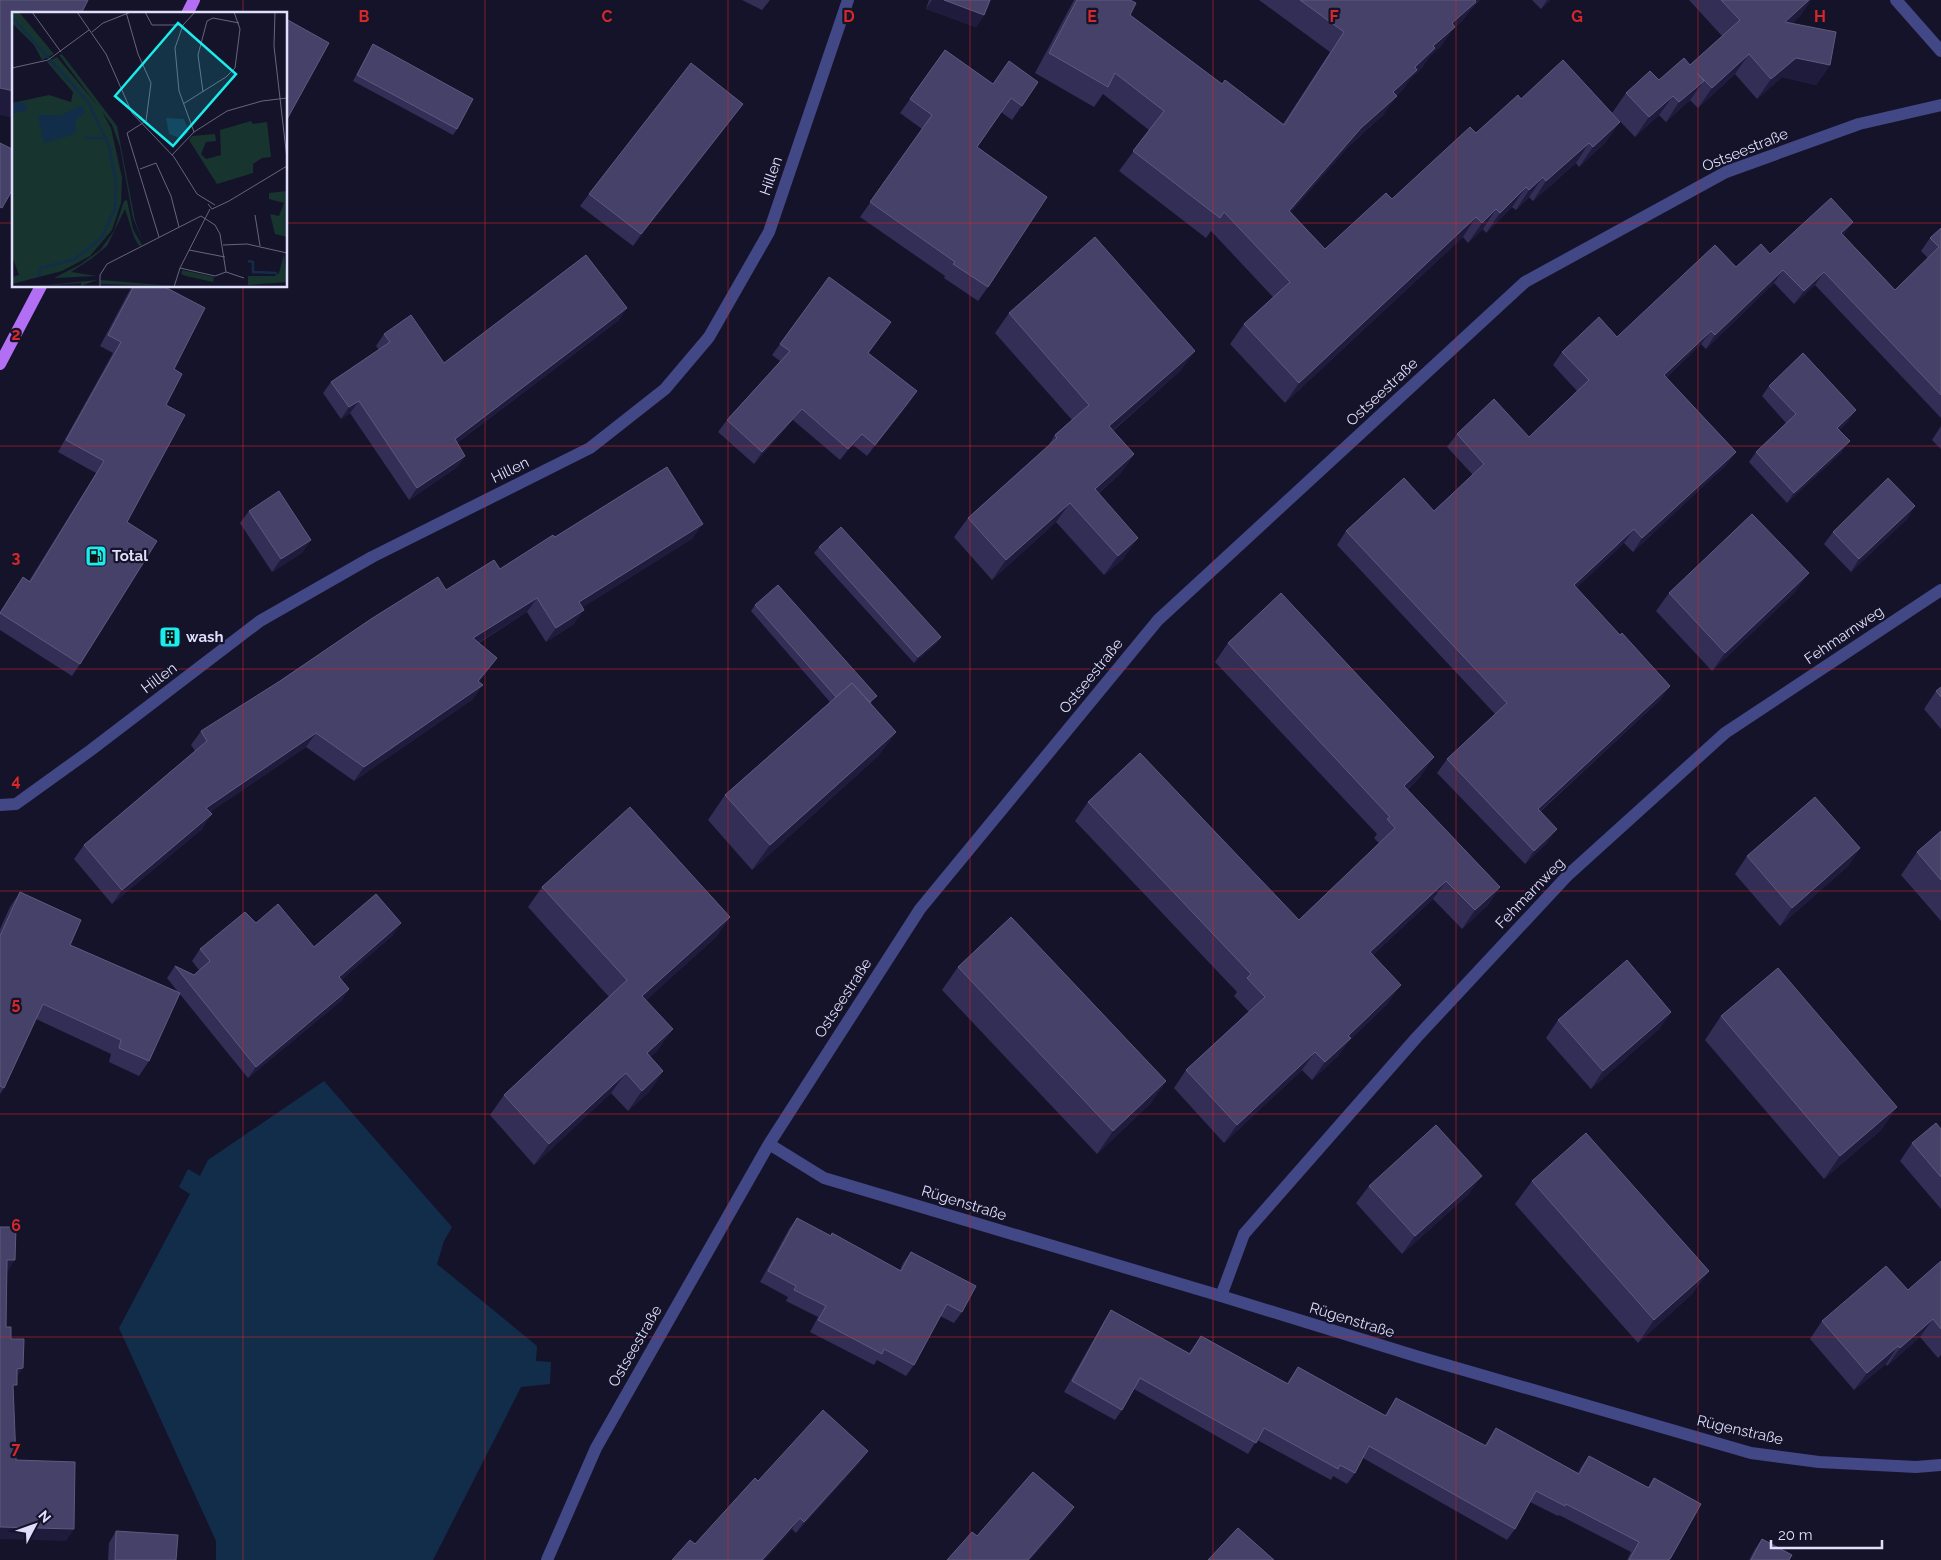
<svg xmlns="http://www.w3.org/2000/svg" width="1941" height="1560" viewBox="0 0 1941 1560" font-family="Raleway,sans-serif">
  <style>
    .water { fill: #122d4a }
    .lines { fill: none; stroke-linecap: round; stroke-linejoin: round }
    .minor { stroke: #424785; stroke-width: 12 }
    .major { stroke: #b36ff4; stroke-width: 12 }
    .wall { fill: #322e56 }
    .shaded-wall { fill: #1f1b3d }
    .building { fill: #454168; stroke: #5d5a7f }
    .grid { fill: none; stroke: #d62828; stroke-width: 1; stroke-opacity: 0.55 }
    .labels { text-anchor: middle; stroke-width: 4.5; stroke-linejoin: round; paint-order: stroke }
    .street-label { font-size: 15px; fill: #dfdffc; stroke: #15132a }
    .poi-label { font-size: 15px; font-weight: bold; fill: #dfdffc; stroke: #15132a; text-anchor: start }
    .inset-river { fill: none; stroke: #122d4a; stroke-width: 2.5 }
    .inset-road { fill: none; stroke: #66657e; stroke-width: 1 }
    .view { fill: #1aedeb; fill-opacity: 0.15; stroke: #1aedeb; stroke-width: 2.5 }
    .inset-edge { fill: none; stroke: #dfdffc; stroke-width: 2.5 }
    .grid-label { font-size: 16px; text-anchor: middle; font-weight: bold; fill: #d62828; stroke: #15132a; stroke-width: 4.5; stroke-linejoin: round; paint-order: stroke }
  </style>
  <rect width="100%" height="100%" fill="#15132a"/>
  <path class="water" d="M324,1081L452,1227L444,1241L437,1264L537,1346L536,1361L551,1362L550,1384L521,1387L433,1560H216V1541L119,1328L190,1194L179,1187L188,1169L200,1176L208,1160Z"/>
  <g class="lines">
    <path class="minor" d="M1896,0L1941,51
      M0,805L16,804L91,750L260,621L372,557L590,448L665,389L709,337L769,232L848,0
      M769,1144L824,1178L1221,1296L1419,1357L1751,1453L1819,1462L1916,1467L1941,1465
      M1221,1296L1244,1234L1417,1037L1568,875L1725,733L1941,590
      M547,1560L596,1448L769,1144L920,909L1158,620L1525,282L1726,172L1859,124L1941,105"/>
    <path class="major" d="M187,14L194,0
      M0,364L41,286"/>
  </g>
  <path class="wall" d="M742,0H770L762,10Z
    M929,0H990L984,15L976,27L926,9Z
    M1074,0H1130V15L1222,84L1283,124L1330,52L1259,0H1480L1472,8L1462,21L1452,30L1441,46L1429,57L1422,68L1411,78L1403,89L1397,95L1383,115L1347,148L1291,212L1325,249L1392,199L1476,133L1521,99L1606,142L1579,167L1576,163L1533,201L1529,197L1516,210L1512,207L1486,233L1483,229L1468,243L1463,237L1285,403L1230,344L1244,324L1273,297L1211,231L1206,238L1119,171L1149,130L1103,94L1094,107L1035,73Z
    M1532,0H1550L1541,9Z
    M1689,0H1811L1800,16L1791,24L1830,65L1816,85L1782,77L1757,99L1735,74L1698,108L1690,100L1666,122L1659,115L1635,137L1612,113L1626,93L1659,80L1690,65L1722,36Z
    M373,44L457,129L453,135L353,81L369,51Z
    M945,50L993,84L1038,82L1012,120L1001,112L977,147L988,287L978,301L944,278L945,276L860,217L922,129L900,113Z
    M734,116L633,246L580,206L589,194Z
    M1941,228V418L1815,285L1794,304L1774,283L1706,349L1701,344L1666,378L1736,452L1726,465L1633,552L1624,543L1576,588L1661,699L1540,812L1547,843L1525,864L1437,773L1447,759L1495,714L1337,545L1346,531L1434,511L1473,475L1447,447L1457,434L1529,437L1577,391L1553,365L1562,352L1617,337L1736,267L1770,254L1844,236L1895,290L1928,258L1921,251L1930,238Z
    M829,277L869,354L909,403L867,456L853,445L840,460L793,420L754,464L718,432L727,420L780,361L772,355Z
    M132,286H163L174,369L166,405L80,664L72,676L0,630V612L23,577L29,581L96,473L58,452L113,353L100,346Z
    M1009,313L1181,370L1113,431L1134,454L1120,474L1099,493L1124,558L1104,575L1056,522L992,580L954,537L968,518L1048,446L1055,435L1072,420L995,333Z
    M619,320L457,443L465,456L457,467L409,500L350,413L341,419L323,393L331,382L379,350L376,346L384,334L444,363Z
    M1769,386L1849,420L1839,430L1842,452L1787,503L1749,462L1756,452L1786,423L1762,396Z
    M1941,426V449L1932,440Z
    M1915,506L1907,519L1851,572L1824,544L1833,532Z
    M249,511L303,552L272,572L240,523Z
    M555,537L693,538L583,607L574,624L546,642L527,612L479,643L497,658L479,682L473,699L354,781L306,747L210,812L202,829L112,904L74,859L84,845L195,751L191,745L201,731L446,590L500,569Z
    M819,547L937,643L914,663L814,553Z
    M1796,591L1712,671L1656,611L1669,593Z
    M755,605L872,702L871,704L896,732L878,756L752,870L708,820L725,795L830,702L751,611Z
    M1228,643L1421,776L1407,790L1500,887L1487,906L1462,929L1433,899L1373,955L1388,1003L1347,1043L1338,1056L1312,1080L1302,1070L1224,1143L1174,1088L1186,1070L1249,1012L1234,996L1237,992L1075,821L1088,802L1299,920L1379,843L1374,838L1377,834L1215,662Z
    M1941,687V729L1924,709L1936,691Z
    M1941,831V921L1901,875L1917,852Z
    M1860,848L1848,866L1780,926L1735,874L1747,856Z
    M542,887L730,917L716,937L646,1000L658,1050L650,1057L663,1071L649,1092L628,1111L611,1093L534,1165L490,1115L504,1095L609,997L528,907Z
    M20,892L70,945L178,992L167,978L175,966L194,975L199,970L192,961L200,949L256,923L314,947L393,935L341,980L349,989L341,1001L248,1078L179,993L149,1061L139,1076L109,1062L111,1054L36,1019L4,1088L0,1094V929L10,907Z
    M958,967L1166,1081L1150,1104L1097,1154L942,990Z
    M1671,1012L1659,1029L1591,1089L1546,1038L1558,1020Z
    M1721,1016L1897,1107L1881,1130L1824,1179L1705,1040Z
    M1941,1129V1209L1900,1161L1912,1143Z
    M1532,1181L1709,1271L1692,1294L1638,1343L1515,1204Z
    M1369,1186L1469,1194L1402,1254L1356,1203Z
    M797,1218L830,1236L900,1270L903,1263L911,1252L962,1312L954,1323L940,1316L914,1365L906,1376L877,1360L874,1365L810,1332L818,1317L786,1301L788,1297L760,1282L789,1229Z
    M1941,1261V1355L1938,1358L1920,1337L1887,1366L1886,1364L1854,1390L1810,1339L1822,1321L1908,1290Z
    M1111,1310L1189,1353L1201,1336L1287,1383L1298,1367L1385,1415L1396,1398L1485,1445L1496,1428L1578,1473L1581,1467L1589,1456L1648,1487L1654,1478L1701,1504L1670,1560H1627L1631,1552L1559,1515L1558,1516L1530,1502L1515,1529L1507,1540L1363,1458L1355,1473L1347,1484L1333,1476L1331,1480L1257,1440L1248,1454L1134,1389L1122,1410L1115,1420L1064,1392L1104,1321Z
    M860,1462L796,1533L792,1529L695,1544L758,1481Z
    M116,1531L176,1560H108L109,1543Z
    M1762,1539L1789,1560H1749L1755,1549Z"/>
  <path class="shaded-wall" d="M932,0H944L984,15L976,27L926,9Z
    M1473,0H1480L1472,8L1462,21L1452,30L1441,46L1429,57L1422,68L1411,78L1403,89L1379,111L1393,92Z
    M1547,0H1550L1541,9Z
    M1809,0H1811L1800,16L1771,42L1785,22Z
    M1749,54L1735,74L1698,108L1712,88Z
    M1796,58L1830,65L1816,85L1782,77L1757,99L1771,79Z
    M1704,81L1690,100L1666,122L1679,102Z
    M0,88L14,91V118L0,115Z
    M1397,96L1383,115L1347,148L1275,230L1289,211L1361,128Z
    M1673,96L1659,115L1635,137L1649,117Z
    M743,104L734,116L633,246L641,234Z
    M1620,122L1606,142L1579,167L1593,147Z
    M1589,143L1576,163L1533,201L1546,181Z
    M1543,177L1529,197L1516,210L1529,190Z
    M1526,187L1512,207L1486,233L1500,213Z
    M1496,209L1483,229L1468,243L1482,223Z
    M1476,217L1463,237L1285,403L1299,383Z
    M1853,222L1844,235L1832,247L1841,233Z
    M1783,270L1774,283L1706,349L1715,335Z
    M1824,272L1815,285L1794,304L1804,291Z
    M627,308L619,320L446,451L455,439Z
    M1711,331L1701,344L1654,389L1664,375Z
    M1195,351L1181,370L1095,446L1109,426Z
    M917,391L909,403L867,456L875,445Z
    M359,401L350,413L341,419L349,407Z
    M802,409L793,420L754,464L762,452Z
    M1856,410L1849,420L1830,438L1837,428Z
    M862,434L853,445L840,460L848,449Z
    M1850,441L1842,452L1787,503L1794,493Z
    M1736,452L1726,465L1633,552L1642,538Z
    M1134,454L1120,474L1081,508L1095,489Z
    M465,456L457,467L409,500L417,488Z
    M1070,503L1056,522L992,580L1006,560Z
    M1915,506L1907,519L1851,572L1859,559Z
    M703,524L693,538L569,616L579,602Z
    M1634,529L1624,543L1565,599L1574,585Z
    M1138,538L1124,558L1104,575L1118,556Z
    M311,540L303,552L272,572L281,559Z
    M1809,573L1796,591L1712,671L1725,653Z
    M537,598L527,612L463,652L473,638Z
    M584,610L574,624L546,642L556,628Z
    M941,637L937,643L914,663L918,657Z
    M497,658L487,672L469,695L478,681Z
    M483,685L473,699L354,781L364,767Z
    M1670,686L1661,699L1528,822L1538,809Z
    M896,732L878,756L752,870L770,845Z
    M316,733L306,747L196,822L206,808Z
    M1434,757L1421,776L1391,805L1404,786Z
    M212,814L202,829L112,904L122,890Z
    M1557,829L1547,843L1525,864L1534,851Z
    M1860,848L1848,866L1780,926L1792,908Z
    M1446,881L1433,899L1357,970L1370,952Z
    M1500,887L1487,906L1462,929L1475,910Z
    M730,917L716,937L628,1017L642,996Z
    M401,923L393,935L331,989L339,977Z
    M1401,985L1388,1003L1347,1043L1338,1056L1312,1080L1325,1062L1348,1036Z
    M349,989L341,1001L248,1078L256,1067Z
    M1671,1012L1659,1029L1591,1089L1603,1071Z
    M673,1029L658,1050L632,1074L647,1053Z
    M1315,1052L1302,1070L1224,1143L1237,1125Z
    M663,1071L649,1092L628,1111L642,1091Z
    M626,1073L611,1093L534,1165L549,1144Z
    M1166,1081L1150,1104L1097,1154L1113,1131Z
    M1897,1107L1881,1130L1824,1179L1840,1156Z
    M1482,1176L1469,1194L1402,1254L1415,1236Z
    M7,1260H15L7,1272Z
    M1709,1271L1692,1294L1638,1343L1654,1320Z
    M1933,1319L1920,1337L1887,1366L1900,1348Z
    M1898,1346L1886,1364L1854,1390L1867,1373Z
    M23,1368L15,1380L17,1369Z
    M868,1451L860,1462L796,1533L804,1522Z
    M1074,1507L1066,1519L1030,1560H1028Z
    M800,1518L792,1529L765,1560H762Z
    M0,1527L74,1529L66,1541L0,1539Z"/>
  <path class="building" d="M0,0H88L81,14H14V91L0,88Z
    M944,0H990L984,15Z
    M1077,0H1130L1136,3L1130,15L1222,84L1225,80L1284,125L1344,32L1300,0H1475L1476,2L1452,23L1455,27L1433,46L1435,48L1415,67L1417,70L1393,92L1397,96L1361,128L1289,211L1325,249L1386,193L1392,199L1470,127L1476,133L1518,95L1521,99L1563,60L1620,122L1593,147L1589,143L1546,181L1543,177L1529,190L1526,187L1500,213L1496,209L1482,223L1476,217L1299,383L1244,324L1290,282L1224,212L1220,218L1133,151L1164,111L1115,73L1108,87L1049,53Z
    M1721,0H1809L1785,22L1836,32L1830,65L1796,58L1771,79L1749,54L1712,88L1697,73L1704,81L1679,102L1673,96L1649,117L1626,93L1650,71L1659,80L1684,58L1690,65L1740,20Z
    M286,19L329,43L286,121Z
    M373,44L473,99L457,129L357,75Z
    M945,50L993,84L1009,61L1038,82L1022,106L1011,98L977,147L1047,197L988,287L953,264L955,262L870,202L932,115L910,99Z
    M691,63L743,104L641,234L589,194Z
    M0,143L14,150V187L2,208L0,207Z
    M1831,198L1853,222L1841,233L1895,290L1939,247L1930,238L1941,228V395L1824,272L1804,291L1783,270L1715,335L1711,331L1664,375L1736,452L1642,538L1634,529L1574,585L1620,635L1622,633L1670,686L1538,809L1557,829L1534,851L1447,759L1507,703L1346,531L1404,478L1434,511L1484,464L1457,434L1494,399L1529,437L1589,380L1562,352L1599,317L1617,337L1715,245L1736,267L1761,244L1770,254Z
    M1095,237L1195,351L1109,426L1134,454L1095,489L1138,538L1118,556L1070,503L1006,560L968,518L1057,438L1055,435L1089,405L1009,313Z
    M586,255L627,308L455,439L465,456L417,488L359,401L349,407L331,382L390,342L384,334L411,315L444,363Z
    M829,277L891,322L868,353L917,391L875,445L862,434L848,449L802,409L762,452L727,420L790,351L780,344Z
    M134,286H163L205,308L174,369L182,374L166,405L185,415L127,522L157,541L80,664L0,613L23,577L30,582L104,461L66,440L121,342L108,335Z
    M1803,353L1856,410L1837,428L1850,441L1794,493L1756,452L1796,414L1769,386Z
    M667,467L703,524L579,602L584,610L556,628L537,598L473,638L497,658L478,681L483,685L364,767L316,733L206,808L212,814L122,890L84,845L207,741L201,731L280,681L371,619L438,577L446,590L494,560L500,569L553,535L555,537Z
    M1888,478L1915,506L1859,559L1833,532Z
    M279,491L311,540L281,559L249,511Z
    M1752,514L1809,573L1725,653L1669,593Z
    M841,527L941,637L918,657L819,547Z
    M778,585L877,696L870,702L852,683L836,697L755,605Z
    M1281,593L1434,757L1404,786L1500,887L1475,910L1446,881L1370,952L1401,985L1348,1036L1351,1038L1325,1062L1315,1052L1237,1125L1186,1070L1265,997L1247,978L1251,974L1088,802L1140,753L1299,920L1395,828L1387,819L1390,817L1228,643Z
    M852,683L896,732L770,845L725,795Z
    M1941,687V697L1936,691Z
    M1815,797L1860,848L1792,908L1747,856Z
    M630,807L730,917L642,996L673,1029L647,1053L663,1071L642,1091L626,1073L549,1144L504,1095L627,980L542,887Z
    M1941,831V880L1917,852Z
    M20,892L81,920L70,945L180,993L149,1061L119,1048L121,1040L43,1004L4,1088L0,1086V936Z
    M376,894L401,923L339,977L349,989L256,1067L175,966L194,975L210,961L200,949L245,912L256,923L278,904L314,947Z
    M1011,917L1166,1081L1113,1131L958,967Z
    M1627,960L1671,1012L1603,1071L1558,1020Z
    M1778,968L1897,1107L1840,1156L1721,1016Z
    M1936,1123L1941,1129V1177L1912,1143Z
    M1436,1125L1482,1176L1415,1236L1369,1186Z
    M1586,1133L1709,1271L1654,1320L1532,1181Z
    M797,1218L831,1236L832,1233L901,1271L911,1252L976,1286L962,1312L947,1304L914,1365L884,1349L882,1354L818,1320L826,1306L794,1290L796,1286L768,1271Z
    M0,1227H16L15,1260H7L6,1327H11V1339H24L23,1368L17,1369V1385H13L16,1460L75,1462L74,1529L0,1527Z
    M1941,1261V1329L1933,1319L1900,1348L1898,1346L1867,1373L1822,1321L1886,1266L1908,1290Z
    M1111,1310L1190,1354L1201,1336L1288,1384L1298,1367L1386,1416L1396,1398L1486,1446L1496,1428L1579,1474L1589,1456L1649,1488L1654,1478L1701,1504L1670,1559H1669L1668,1560H1629L1639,1542L1566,1504L1565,1506L1536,1491L1515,1529L1369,1446L1355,1473L1340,1465L1338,1469L1264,1428L1256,1443L1140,1378L1122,1410L1072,1381Z
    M823,1410L868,1451L804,1522L800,1518L762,1560H672L690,1540L695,1544L755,1478L758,1481Z
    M1033,1472L1074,1507L1028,1560H947L972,1532L977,1536Z
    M1238,1528L1274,1560H1208Z
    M116,1531L178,1535L176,1560H115Z
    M1762,1539L1792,1555L1789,1560H1751Z"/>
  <path class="grid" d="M243,0V14M485,0V1560M728,0V1560M970,0V1560M1213,0V1560M1456,0V1560M1698,0V1560M0,223H14M286,223H1941M243,286V1560M0,446H1941M0,669H1941M0,891H1941M0,1114H1941M0,1337H1941"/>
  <defs>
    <g id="fuel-square" transform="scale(1.125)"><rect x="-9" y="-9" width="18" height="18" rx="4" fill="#1aedeb" stroke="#15132a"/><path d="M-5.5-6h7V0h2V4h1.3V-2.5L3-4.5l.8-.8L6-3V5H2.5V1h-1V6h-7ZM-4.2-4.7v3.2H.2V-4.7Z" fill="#111"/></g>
    <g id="building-square" transform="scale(1.125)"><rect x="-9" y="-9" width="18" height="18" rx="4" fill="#1aedeb" stroke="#15132a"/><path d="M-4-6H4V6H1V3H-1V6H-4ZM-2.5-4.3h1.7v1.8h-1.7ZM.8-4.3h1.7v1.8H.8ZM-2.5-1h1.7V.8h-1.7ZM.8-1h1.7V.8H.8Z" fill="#111"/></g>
  </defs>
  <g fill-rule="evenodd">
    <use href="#fuel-square" x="96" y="556"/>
    <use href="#building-square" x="170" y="637"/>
  </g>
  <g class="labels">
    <g class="street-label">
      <text transform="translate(1745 150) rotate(-22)" y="5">Ostseestraße</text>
      <text transform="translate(771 176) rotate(-71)" y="5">Hillen</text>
      <text transform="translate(1382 392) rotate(-43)" y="5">Ostseestraße</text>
      <text transform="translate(510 470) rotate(-26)" y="5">Hillen</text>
      <text transform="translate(1844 635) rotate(-34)" y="5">Fehmarnweg</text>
      <text transform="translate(1091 676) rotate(-51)" y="5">Ostseestraße</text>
      <text transform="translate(159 678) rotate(-37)" y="5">Hillen</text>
      <text transform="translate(1530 893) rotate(-46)" y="5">Fehmarnweg</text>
      <text transform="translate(843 998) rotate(-57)" y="5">Ostseestraße</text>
      <text transform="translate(964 1203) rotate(17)" y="5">Rügenstraße</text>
      <text transform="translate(1352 1320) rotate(17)" y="5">Rügenstraße</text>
      <text transform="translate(635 1346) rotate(-60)" y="5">Ostseestraße</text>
      <text transform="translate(1740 1430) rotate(13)" y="5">Rügenstraße</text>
    </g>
    <g class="poi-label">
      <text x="112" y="561">Total</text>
      <text x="186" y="642">wash</text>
    </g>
  </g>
  <g transform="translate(12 12)">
    <rect width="275" height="275" fill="#15132a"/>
    <path d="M0,0H7L42,42L30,48L22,33L0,11ZM50,42L105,114L123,208L132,232L121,206L108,135L100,113L47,43ZM45,45L89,98L99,116L110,166L109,191L100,218L78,244L50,259L0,272V265L7,263L0,244V91L37,83L59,90L61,80L35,50ZM239,109L241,112L255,110L259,145L250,146L241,152V161L205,172L177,128L180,124L203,122L204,129L194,130L189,142L194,147L209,143L208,118ZM275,179V225L263,222L258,202L267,204L272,191L257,187V181ZM115,188L121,217L130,233L127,234L122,225L113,197L95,234L79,247L59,260L85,264L42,266L69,252L88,238L102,219L112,189ZM272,242L275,270L236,273V264H262L267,261ZM170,258L202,265L201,270L174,264L169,262ZM85,268L69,274V271L16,275ZM89,268L161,274L89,272Z" fill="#17342f"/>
    <path d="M8,90L13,91L15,98L0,102V92ZM70,93L73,101L63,109L65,118L60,123L32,131L26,103H50ZM154,106L172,107L177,120L170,127L157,122Z" fill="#122d4a"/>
    <path class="inset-river" d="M0,5L76,90L97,134L104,170L103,197L89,226L63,247L29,256L26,265M73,126H93M236,249L241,250V260L265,261"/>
    <path class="inset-road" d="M20,0L49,40M65,0L94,42L120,101L162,145L185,182L203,193M114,0L126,42L139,71L134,109L115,121L147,225M133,0L140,13H170M263,0L262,34L275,147M80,20L91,11L119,0M0,56L36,48L77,18M191,80L186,43L195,9L201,6L227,11M171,92L214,65L223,56L228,17L222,0M182,120L167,79L163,36L171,13L183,0M160,143L182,120L215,99L250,89L275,86M128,157L144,151L159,184L167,215M196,192L200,197L217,189L275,154M243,203L248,234M211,233L235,232L275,241M177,238L213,245M168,256L203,264L214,260M214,260L232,266M88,275V263L95,252L189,204L203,213L208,222L214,260M162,275L168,256L198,197"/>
    <path class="view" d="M166,11L224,62L161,134L103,84Z"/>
    <rect width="275" height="275" class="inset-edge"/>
  </g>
  <g class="grid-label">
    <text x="364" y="22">B</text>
    <text x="607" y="22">C</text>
    <text x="849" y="22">D</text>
    <text x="1092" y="22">E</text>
    <text x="1334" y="22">F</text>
    <text x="1577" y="22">G</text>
    <text x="1820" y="22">H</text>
    <text x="16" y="340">2</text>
    <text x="16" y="563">3</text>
    <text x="16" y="786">4</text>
    <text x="16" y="1009">5</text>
    <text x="16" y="1231">6</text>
    <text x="16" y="1454">7</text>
  </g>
  <g transform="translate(35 1525) rotate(49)" stroke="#15132a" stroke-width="4" paint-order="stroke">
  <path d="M0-4L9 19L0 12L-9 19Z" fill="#dfdffc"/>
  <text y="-8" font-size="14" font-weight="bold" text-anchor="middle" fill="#dfdffc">N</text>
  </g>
  <path d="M1771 1540v8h111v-8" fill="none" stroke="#dfdffc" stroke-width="2.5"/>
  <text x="1778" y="1540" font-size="15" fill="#dfdffc" stroke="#15132a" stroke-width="4" paint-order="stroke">20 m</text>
</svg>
